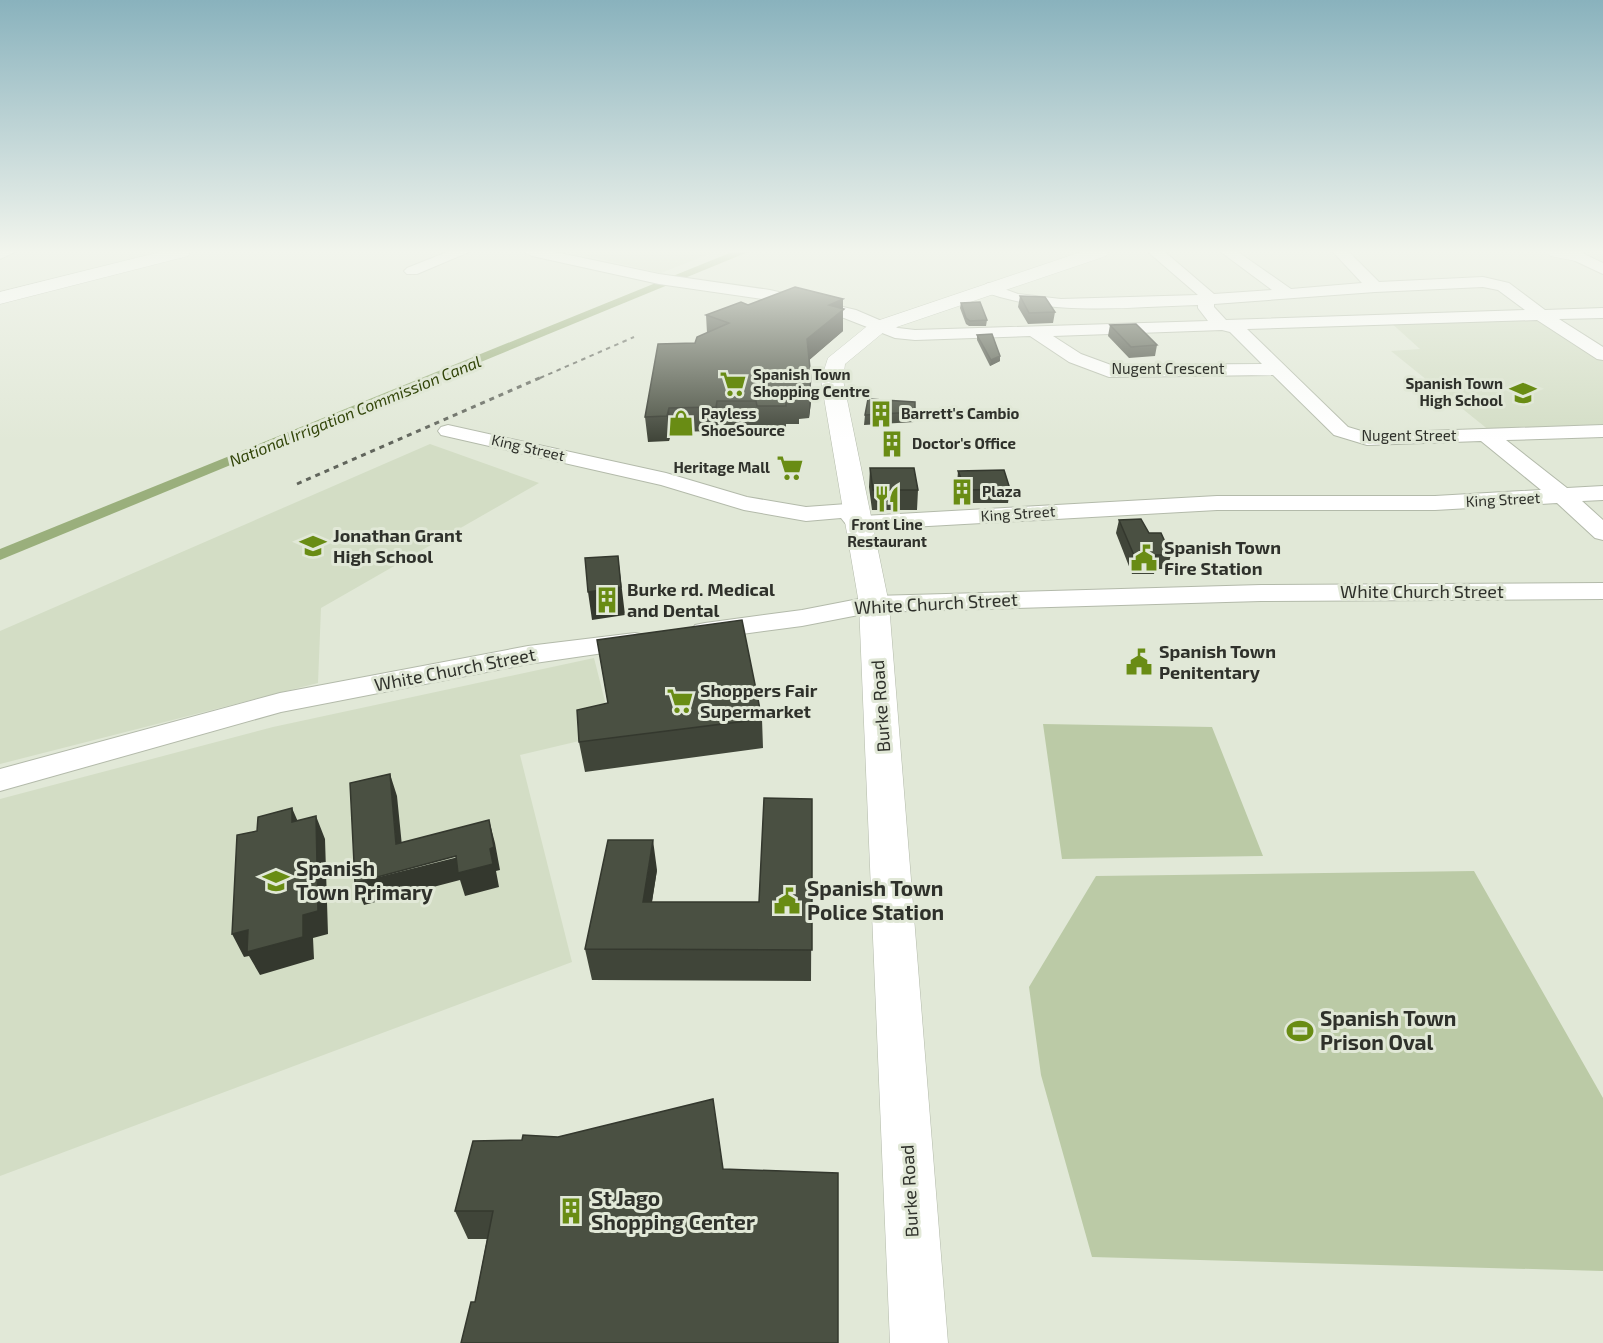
<svg xmlns="http://www.w3.org/2000/svg" width="1603" height="1343" viewBox="0 0 1603 1343" font-family="'Exo 2',sans-serif">
  <style>
    .built { fill: #d3ddc5 }
    .green { fill: #bbcaa6 }
    .lines { fill: none; stroke-linecap: round; stroke-linejoin: round }
    .canal { fill: #9aaf7c; fill-rule: evenodd }
    .minor-casing { stroke: #b3baaa; stroke-width: 2 }
    .major-casing { stroke: #b3baaa; stroke-width: 1 }
    .minor { fill: #fff; fill-rule: evenodd }
    .major { fill: #fff; fill-rule: evenodd }
    .rail-far1 { stroke: #61655c; stroke-width: 2; stroke-dasharray: 4.5 4.5; stroke-linecap: butt }
    .rail { stroke: #61655c; stroke-width: 3; stroke-dasharray: 5 5; stroke-linecap: butt }
    .wall { fill: #404539 }
    .shaded-wall { fill: #34382e }
    .building { fill: #4a5042; stroke: #34382e; stroke-width: 1.5 }
    .labels { text-anchor: middle; stroke-width: 6; stroke-linejoin: round; paint-order: stroke }
    .far-street-label { font-size: 15px; fill: #2f312b; stroke: #e1e8d7 }
    .far-poi-label { font-size: 15px; font-weight: bold; fill: #2f312b; stroke: #e1e8d7; text-anchor: start }
    .far-water-label { font-size: 16px; font-style: italic; fill: #314408; stroke: #e1e8d7 }
    .poi-label { font-size: 18px; font-weight: bold; fill: #2f312b; stroke: #e1e8d7; text-anchor: start }
    .street-label { font-size: 18px; fill: #2f312b; stroke: #e1e8d7 }
    .near-poi-label { font-size: 21px; font-weight: bold; fill: #2f312b; stroke: #e1e8d7; text-anchor: start }
  </style>
  <rect width="100%" height="100%" fill="#e1e8d7"/>
  <path class="built" d="M569,252H714L661,273Z
    M1538,317L1603,361V425L1490,431L1391,351L1420,349L1389,321Z
    M430,444L539,483L321,608L318,683L0,764V631Z
    M594,658L613,733L520,755L572,962L0,1176V799L273,727Z"/>
  <path class="green" d="M1043,724L1212,727L1263,856L1062,859Z
    M1474,871L1603,1098V1271L1092,1257L1041,1075L1029,987L1096,876Z"/>
  <g class="lines">
    <path class="canal" d="M732,252H748L0,560V549Z"/>
    <g class="minor-casing">
      <path id="minor" d="M0,252H15L0,259Z
        M447,252H469L417,274H407L404,271L407,268Z
        M525,252H555L659,274L770,290L856,310L898,328L915,330L1208,321L1198,308V305C1126,307 1051,317 982,291L980,288L988,283L1018,294L1061,299L1198,295L1148,252H1165L1214,294L1272,290L1221,252H1238L1291,289L1362,283L1333,252H1349L1379,282L1483,277L1509,283L1545,310L1603,308V318L1559,319L1603,347V360L1597,359L1537,320L1247,329L1348,427L1368,433L1603,425V437L1506,440L1567,488L1603,486V500L1582,501L1603,520V540L1595,538L1557,503L1435,510H1217L857,530L849,528L841,518L806,521L744,510L661,485L441,435L438,431L441,427L448,425L666,473L747,497L806,507L847,504L855,506L863,516L1217,496H1435L1541,490L1481,441L1367,445L1334,435L1273,375L1109,377L1069,362L1030,336L915,340L895,338L844,318L770,300L659,284L532,256ZM1483,287L1498,290L1525,310L1226,320L1214,307V304L1375,292ZM1222,330L1230,332L1262,364L1111,365L1081,354L1053,336Z
        M1580,252L1603,263V274L1571,259L1569,256L1571,253Z
        M1603,583V599L1261,601L874,612L802,626L705,639L695,637L691,631L695,625L705,623L802,610L874,596L1261,585Z
        M635,633L645,635L649,641L645,647L528,664L281,712L0,791V769L280,693L528,646Z"/>
    </g>
    <g class="major-casing">
      <path id="major" d="M160,252H190L188,256L0,304V292Z
        M1081,252H1108L1106,256L885,331L845,364L843,380L889,604L948,1343H890L859,604L821,380L828,358L871,323Z
        M1548,252H1582L1585,256L1582,260L1576,261L1550,256Z"/>
    </g>
    <use href="#minor" class="minor"/>
    <use href="#major" class="major"/>
    <path class="rail-far1" d="M540,378L634,337"/>
    <path class="rail" d="M297,484L544,376"/>
  </g>
  <path class="wall" d="M1020,296L1055,312L1053,323L1028,324L1018,307Z
    M961,303L987,320L986,326H969L966,324L960,308Z
    M748,305L843,309V331L809,360L811,402L809,418L799,419V424H786V430H757V425H718L717,431L671,432L669,441L648,442L645,417L695,343L707,333L706,315Z
    M1110,325L1157,345L1155,356L1129,358L1108,336Z
    M977,335L1000,361L990,366L977,340Z
    M915,412L914,422L864,425L865,415Z
    M870,468L918,490L917,510H872L869,487Z
    M958,471L1010,489L1008,503H965L957,484Z
    M1119,520L1149,533L1171,555L1167,569H1155L1154,574H1132L1116,533Z
    M597,640L762,719L763,748L585,772L579,742L608,704Z
    M812,799L811,981L592,980L585,949L657,870L652,902H759Z
    M522,1140L475,1302L487,1239H468L455,1211Z"/>
  <path class="shaded-wall" d="M843,299V331L807,362V339L829,305Z
    M1000,356V361L990,366L991,360Z
    M811,378V402L809,418V394Z
    M717,401L718,425L717,431L716,407Z
    M669,408L671,432L669,441L667,416Z
    M618,556L625,615L592,620L588,592Z
    M390,774L397,796L404,866L396,844Z
    M292,808L302,831L292,822Z
    M316,816L325,839L328,934L313,938L314,959L260,975L249,956L244,957L232,934L303,915Z
    M489,820L495,843L500,870L496,871L499,887L465,896L460,880L364,905L355,883L490,849Z
    M653,840L657,870L647,932L643,902Z"/>
  <path class="building" d="M795,287L843,299L829,305L844,309L807,339L811,378L809,394H798L799,399H786V406H757L756,401H717L716,407L669,408L667,416L645,417L658,344L695,343L697,337L729,323L706,315L741,302L748,305Z
    M1020,296L1045,297L1055,312L1029,313Z
    M980,302L987,320L970,321L966,318L961,303Z
    M1136,324L1157,345L1131,347L1110,325Z
    M992,334L1000,356L991,360L977,335Z
    M868,399L915,402V412L865,415Z
    M870,468H914L918,490H873Z
    M1004,470L1010,489L966,490L958,471Z
    M1141,519L1149,533H1161L1171,555H1155L1157,560H1136L1119,520Z
    M618,556L621,587L588,592L585,558Z
    M742,620L762,719L579,742L577,710L608,703L597,640Z
    M390,774L396,844L489,820L494,847L490,849L493,864L458,873L456,856L355,883L350,783Z
    M764,798L812,799V950L585,949L608,840H653L643,902H759Z
    M292,808V822L316,816L318,911L303,915V937L247,952L248,930L232,934L237,835L257,831L258,817Z
    M713,1099L723,1169L838,1173V1343H461L471,1302H475L493,1211H455L473,1141L522,1140L523,1135L558,1137Z"/>
  <linearGradient id="sky" x2="0" y2="1"><stop stop-color="#89b2bd"/><stop offset="0.57" stop-color="#f2f5ed"/><stop offset="1" stop-color="#f2f5ed" stop-opacity="0"/></linearGradient>
  <rect width="1603" height="441" fill="url(#sky)"/>
  <defs>
    <g id="supermarket-bare" transform="scale(2.07)"><path d="M-6-5.5h2.5l.6 2H6L4.5 2H-2.5L-4.4-4H-6ZM-1.5 3.2a1.3 1.3 0 1 0 .1 0ZM3 3.2a1.3 1.3 0 1 0 .1 0Z" fill="#698c14" stroke="#e1e8d7" stroke-width="2.5" paint-order="stroke"/></g>
    <g id="school-bare" transform="scale(2.07)"><path d="M0-5L7-2L0 1L-7-2ZM-4 1L0 2.5L4 1V4Q0 6-4 4Z" fill="#698c14" stroke="#e1e8d7" stroke-width="2.5" paint-order="stroke"/></g>
    <g id="building-bare" transform="scale(2.07)"><path d="M-4-6H4V6H1V3H-1V6H-4ZM-2.5-4.3h1.7v1.8h-1.7ZM.8-4.3h1.7v1.8H.8ZM-2.5-1h1.7V.8h-1.7ZM.8-1h1.7V.8H.8Z" fill="#698c14" stroke="#e1e8d7" stroke-width="2.5" paint-order="stroke"/></g>
    <g id="shop-bare" transform="scale(2.07)"><path d="M-5-2.5h2.3a2.7 3.5 0 0 1 5.4 0H5L5.5 6h-11ZM-1.5-2.5h3a1.5 2.3 0 0 0-3 0Z" fill="#698c14" stroke="#e1e8d7" stroke-width="2.5" paint-order="stroke"/></g>
    <g id="restaurant-bare" transform="scale(2.07)"><path d="M-5-6h1v4h1v-4h1v4h1v-4h1v5L-1.5 .5V6h-2V.5L-5-1ZM5-6V6H3V1.5H1.5Q1.5-4 5-6Z" fill="#698c14" stroke="#e1e8d7" stroke-width="2.5" paint-order="stroke"/></g>
    <g id="civic-bare" transform="scale(2.07)"><path d="M-.6-6.5H3V-4.5H.6V-3L4-1V1h2V6H-6V1h2V-1L-.6-3ZM-1.2 2.5V6h2.4V2.5Z" fill="#698c14" stroke="#e1e8d7" stroke-width="2.5" paint-order="stroke"/></g>
    <g id="stadium-bare" transform="scale(2.07)"><path d="M0-5a6.5 5 0 1 0 0 10a6.5 5 0 1 0 0-10ZM-3.5-1.8h7v3.6h-7Z" fill="#698c14" stroke="#e1e8d7" stroke-width="2.5" paint-order="stroke"/></g>
  </defs>
  <g fill-rule="evenodd">
    <use href="#supermarket-bare" x="733" y="384"/>
    <use href="#school-bare" x="1523" y="393"/>
    <use href="#building-bare" x="881" y="414"/>
    <use href="#shop-bare" x="681" y="423"/>
    <use href="#building-bare" x="892" y="444"/>
    <use href="#supermarket-bare" x="790" y="468"/>
    <use href="#building-bare" x="962" y="492"/>
    <use href="#restaurant-bare" x="887" y="499"/>
    <use href="#school-bare" x="313" y="546"/>
    <use href="#civic-bare" x="1144" y="558"/>
    <use href="#building-bare" x="607" y="600"/>
    <use href="#civic-bare" x="1139" y="662"/>
    <use href="#supermarket-bare" x="680" y="701"/>
    <use href="#school-bare" x="276" y="881"/>
    <use href="#civic-bare" x="787" y="901"/>
    <use href="#stadium-bare" x="1300" y="1031"/>
    <use href="#building-bare" x="571" y="1211"/>
  </g>
  <g class="labels">
    <g class="far-street-label">
      <text x="1168" y="374">Nugent Crescent</text>
      <text x="1409" y="441">Nugent Street</text>
      <text transform="translate(528 448) rotate(13)" y="5">King Street</text>
      <text transform="translate(1503 500) rotate(-3)" y="5">King Street</text>
      <text transform="translate(1018 514) rotate(-4)" y="5">King Street</text>
    </g>
    <g class="far-poi-label">
      <text x="753" y="380">Spanish Town<tspan x="753" dy="17">Shopping Centre</tspan></text>
      <text x="1503" y="389" text-anchor="end">Spanish Town<tspan x="1503" dy="17">High School</tspan></text>
      <text x="701" y="419">Payless<tspan x="701" dy="17">ShoeSource</tspan></text>
      <text x="901" y="419">Barrett's Cambio</text>
      <text x="912" y="449">Doctor's Office</text>
      <text x="770" y="473" text-anchor="end">Heritage Mall</text>
      <text x="982" y="497">Plaza</text>
      <text x="887" y="530" text-anchor="middle">Front Line<tspan x="887" dy="17">Restaurant</tspan></text>
    </g>
    <g class="far-water-label">
      <text transform="translate(355 411) rotate(-22)" y="6">National Irrigation Commission Canal</text>
    </g>
    <g class="poi-label">
      <text x="333" y="542">Jonathan Grant<tspan x="333" dy="21">High School</tspan></text>
      <text x="1164" y="554">Spanish Town<tspan x="1164" dy="21">Fire Station</tspan></text>
      <text x="627" y="596">Burke rd. Medical<tspan x="627" dy="21">and Dental</tspan></text>
      <text x="1159" y="658">Spanish Town<tspan x="1159" dy="21">Penitentary</tspan></text>
      <text x="700" y="697">Shoppers Fair<tspan x="700" dy="21">Supermarket</tspan></text>
    </g>
    <g class="street-label">
      <text x="1422" y="598">White Church Street</text>
      <text transform="translate(936 604) rotate(-3)" y="6">White Church Street</text>
      <text transform="translate(455 670) rotate(-11)" y="6">White Church Street</text>
      <text transform="translate(881 706) rotate(-94)" y="6">Burke Road</text>
      <text transform="translate(910 1191) rotate(-93)" y="6">Burke Road</text>
    </g>
    <g class="near-poi-label">
      <text x="296" y="876">Spanish<tspan x="296" dy="24">Town Primary</tspan></text>
      <text x="807" y="896">Spanish Town<tspan x="807" dy="24">Police Station</tspan></text>
      <text x="1320" y="1026">Spanish Town<tspan x="1320" dy="24">Prison Oval</tspan></text>
      <text x="591" y="1206">St Jago<tspan x="591" dy="24">Shopping Center</tspan></text>
    </g>
  </g>
</svg>
